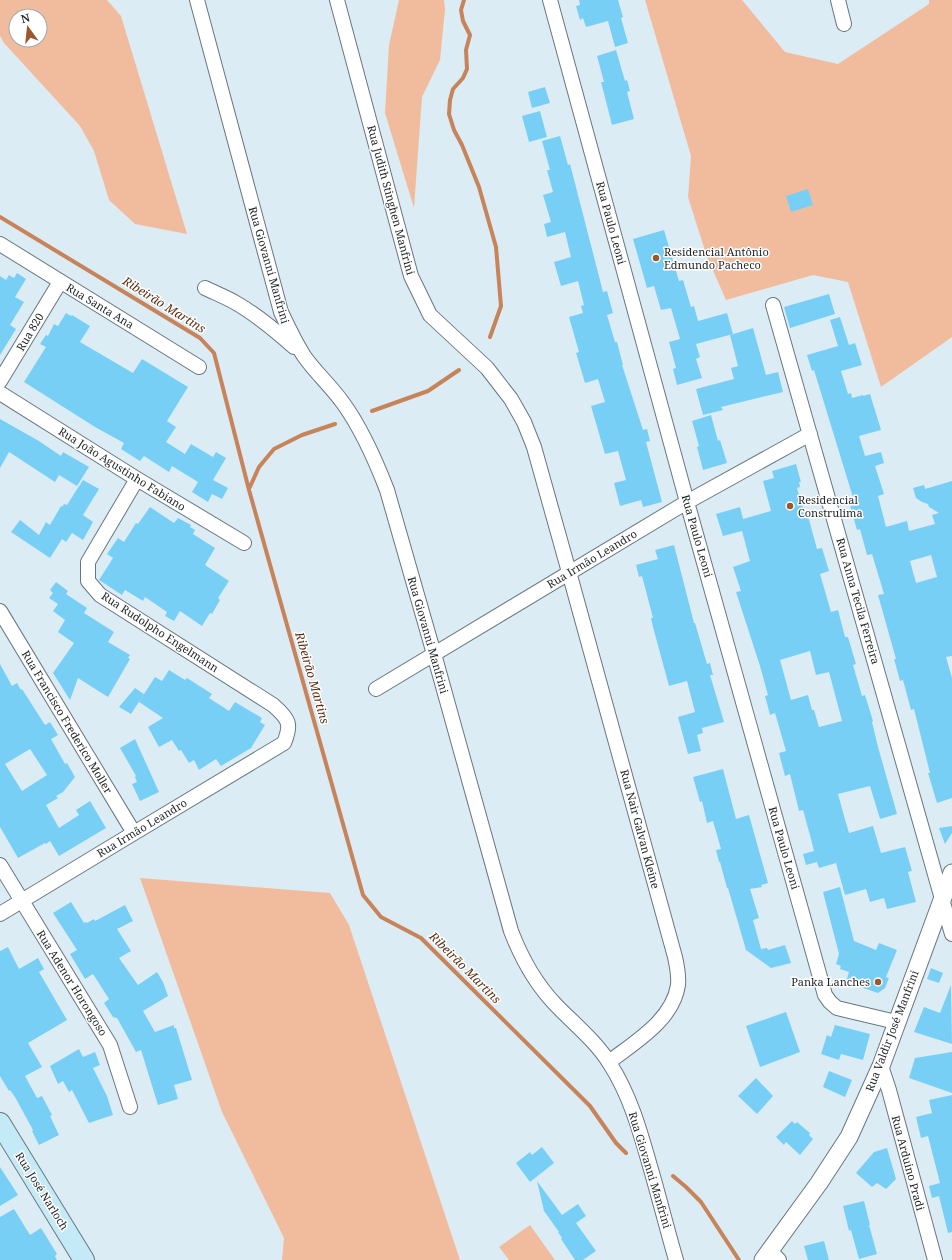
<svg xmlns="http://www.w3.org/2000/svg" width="952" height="1260" viewBox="0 0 952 1260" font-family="'Noto Serif',serif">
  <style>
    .green { fill: #f1bc9e; fill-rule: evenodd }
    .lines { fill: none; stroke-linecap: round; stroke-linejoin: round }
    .stream { stroke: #c7835a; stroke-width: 4 }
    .building { fill: #78cff6; fill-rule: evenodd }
    .minor-casing { stroke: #68777e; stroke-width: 16 }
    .tertiary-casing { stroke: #68777e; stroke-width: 19 }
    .secondary-casing { stroke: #68777e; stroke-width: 22 }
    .minor { stroke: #fff; stroke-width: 14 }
    .tertiary { stroke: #fff; stroke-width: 17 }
    .secondary { stroke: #c4eaf8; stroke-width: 20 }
    .poi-dot { fill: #9c572a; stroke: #fff; stroke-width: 1.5 }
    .labels { text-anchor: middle; stroke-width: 3; stroke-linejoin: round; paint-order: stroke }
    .street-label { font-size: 11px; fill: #1e2427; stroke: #fff }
    .poi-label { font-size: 11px; fill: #1e2427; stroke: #fff; text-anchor: start }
    .water-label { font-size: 12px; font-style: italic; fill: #5c2f10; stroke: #fff }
  </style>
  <rect width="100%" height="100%" fill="#dcecf4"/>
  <path class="green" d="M0,0H107L121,16L187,234L135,224L109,200L94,151L80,126L4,43L0,36ZM16,16H40V40H16Z
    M399,0H444L445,9L440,60L422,97L414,208L385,113L389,45Z
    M645,0H742L785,52L838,64L929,4V0H952V337L881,387L848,282L813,275L726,300L707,257L688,197L691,156Z
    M140,878L330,893L349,925L460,1260H282L284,1238L222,1112Z
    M530,1225L555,1260H509L499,1247Z"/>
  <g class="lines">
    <path class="stream" d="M464,0L461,10L463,21L470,35L466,50L467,69L463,78L453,89L450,100L449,114L454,130L462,145L479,187L496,247L501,306L490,337
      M0,217L200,338L214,353L249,490L363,895L381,917L421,938L590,1106L616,1143L626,1153
      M372,411L428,391L459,370
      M249,489L259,467L274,449L302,435L335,424
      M673,1176L686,1187L701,1202L739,1260"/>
  </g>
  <path class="building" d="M579,0H618L623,17L621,18L628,43L615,47L608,21L586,27L583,18L580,20L576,6L580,5Z
    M616,50L625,81L627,80L630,91L627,92L634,119L612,125L601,82H604L597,56Z
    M545,87L550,103L532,108L528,92Z
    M540,111L547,137L529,142L522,116Z
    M560,136L568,165L570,164L603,292L607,291L613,313L607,315L615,342H617L623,365H622L643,430L647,429L650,441L646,442L662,502L643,507L641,500L620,506L614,483L626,480L618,451L605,454L591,406L605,402L598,379L585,383L576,353L579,352L569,317L583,313L581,306L584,305L578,281L561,286L554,262L571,257L565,232L547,237L544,224L551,222L543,195L553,192L547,170H550L542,141Z
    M808,189L813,205L791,212L786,196Z
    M664,230L679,281L683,280L691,307L694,306L698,321L727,313L733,334L696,344L700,357L696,359L702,378L677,385L673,369L676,368L669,342L680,339L671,308L661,310L654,286L647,288L633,239Z
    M17,273L26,279L15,297L24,302L10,325L16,329L0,355V276L6,280L9,275L14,278Z
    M829,294L835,314L790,328L784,307Z
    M66,313L71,316L72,315L90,326L80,342L133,373L142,359L188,387L167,421L176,427L166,442L185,454L191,444L213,457L216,452L226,458L213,480L228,488L222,499L212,494L208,502L192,492L198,482L172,466L169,472L144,456L140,461L121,449L124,443L95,427L24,382L46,347L40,344L46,335L48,336L54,324L58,326Z
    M840,317L849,345L855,343L862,365L841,371L848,394L851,393L852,398L863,395V396L870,394L881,430L859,436L865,456L881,452L884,463L875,466L884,494L878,496L886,527L907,521L909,531L935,524L932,515L939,513L929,507L928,504L922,502L916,498L913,488L924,485L925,489L952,481V656L946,657L952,678V798L937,803L928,773H930L914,709L911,710L903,680L900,681L894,659H896L878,595L884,594L872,554L867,555L860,529L857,530L850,505L855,504L814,370L812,371L807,355L838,346L830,320ZM931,555L937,577L916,583L910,561Z
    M753,328L766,375L778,372L783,392L721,407L723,410L703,415L696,389L734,379L731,368L738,366L730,335Z
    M711,415L718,441L720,440L727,463L703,470L697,447L699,446L692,421Z
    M0,419L39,441L61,456L63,452L89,467L77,486L59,475L55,482L9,452L0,468Z
    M796,464L801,482H799L800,487L797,488L806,517L808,516L817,549L822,548L829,571L820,574L831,612L838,610L845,637H848L856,664L853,665L862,696L865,695L873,721L872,722L878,747L897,814L880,819L870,786L838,794L844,816L849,833L873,826L881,853L905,847L912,871L908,872L916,902L887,909L884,898L870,902L866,889L845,895L836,863L819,868L817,862L806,865L803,854L814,851L811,839L803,810L799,811L790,774L785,776L779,753L786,751L775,713L770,715L765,696L768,695L760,666L736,592L741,591L733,567L750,561L742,531L723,536L716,514L740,507L743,519L771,511L763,481L774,478L772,471ZM810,651L816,675L829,672L842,721L819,727L814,710H812L808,695L791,700L780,660Z
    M83,480L99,489L83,515L93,522L83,540L72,533L66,542L62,539L50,558L11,532L20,520L39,535L46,522L50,525L61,506L62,507L64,504L67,505Z
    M150,507L174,523L178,518L191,525L190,527L195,530L193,534L215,548L205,565L229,581L218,598L220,600L212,614L210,613L202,626L180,611L174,621L165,616L167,612L145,597L143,601L125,590L122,595L99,580L113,558L107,554L118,538L124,542L136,523L138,524Z
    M674,545L694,623H695L707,664L710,663L713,675H710L724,722L702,728L703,733L697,735L701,751L688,754L678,717L695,712L687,681L669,686L653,627L651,618H653L642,576L639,577L636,565L658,559L655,550Z
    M56,582L68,591L66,594L87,608L84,613L114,632L108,642L130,655L128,658L130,659L108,697L78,678L70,700L53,673L74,643L58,632L65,620L53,611L58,604L49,598L53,593L50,590Z
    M0,664L12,686L17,683L21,690L22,689L45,725L50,722L58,735L51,739L65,764L67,763L75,777L63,792L56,796L58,798L46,805L59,828L79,815L76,810L90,801L106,828L59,856L50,841L46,844L45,843L18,858L0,827ZM30,749L47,775L22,791L5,764Z
    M169,670L185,680L187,678L212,694L209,698L229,711L235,702L262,718L260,722L265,725L251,748L221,766L216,759L199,770L194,760L189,763L181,750L179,751L172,740L159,747L148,727L163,718L139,702L155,677L162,681Z
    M135,688L144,694L131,714L119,707Z
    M135,739L159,792L140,801L132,784L137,782L135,777L136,776L120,748Z
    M723,769L736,819L749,815L768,883L761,885L762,887L750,889L759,918L753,920L761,949L767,948L768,950L785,945L791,963L771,968L746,950L728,888H727L720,862H719L716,850L721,849L713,821L707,823L702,801L700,802L693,777Z
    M952,826V833L945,844L939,828Z
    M840,887L854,941L876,950L879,943L897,950L886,977L889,978L885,988L878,993L846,982L849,972L840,969L841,966L836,964L839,954L823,892Z
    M71,902L84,923L86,922L87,923L94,919L95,921L125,905L133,921L117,929L131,951L119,958L138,985L157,972L163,982L168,996L143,1011L155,1032L174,1025V1028H176L192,1080L174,1085L178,1099L158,1105L141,1050L136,1052L117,1018L113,1017L104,1003L109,999L93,974L85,979L70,954L77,950L53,913Z
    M8,947L19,969L38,958L44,969L39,972L67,1020L28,1043L42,1067L25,1076L37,1098L42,1096L52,1115L50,1116L59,1135L39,1145L32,1131L33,1130L15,1097L10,1090L9,1091L0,1076V951Z
    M931,968L943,973L939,983L927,979Z
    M951,985L952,1044L914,1032L924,1007L940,1013Z
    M786,1012L800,1052L760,1067L746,1026Z
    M835,1025L870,1034L863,1060L841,1054L839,1060L821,1054L827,1035L831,1037Z
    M79,1049L83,1057L95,1052L100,1065L93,1068L107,1096L113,1115L89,1123L72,1090L69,1092L63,1081L58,1084L50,1066Z
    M952,1052V1093L909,1078L915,1058Z
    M829,1071L852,1080L845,1097L823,1087Z
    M756,1078L773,1096L757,1114L738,1096Z
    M952,1095V1232L948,1233L939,1196L932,1198L929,1186L940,1183L928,1136L921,1138L916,1117L932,1113L929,1100Z
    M792,1121L795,1124L797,1122L810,1133L809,1135L813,1139L800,1155L786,1142L784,1145L776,1137Z
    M542,1147L554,1163L530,1182L516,1163L530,1152L532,1155Z
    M887,1148L896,1179L886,1189L877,1183L872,1187L856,1173L874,1152Z
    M0,1167L18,1195L0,1206Z
    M537,1181L562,1215L578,1204L586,1216L576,1223L596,1251L583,1260H575L561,1239L562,1238L558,1232H559L544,1211Z
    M864,1201L870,1225H869L877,1254L859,1259L851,1230L849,1231L843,1206Z
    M14,1209L30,1235L41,1228L57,1254L55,1256L57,1260H0V1217Z
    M824,1241L829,1260H808L804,1246Z"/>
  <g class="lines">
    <g class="minor-casing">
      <path id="minor" d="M197,0L281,312C288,327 295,342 304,356C315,372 331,386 343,403C362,429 375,459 387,490L434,654L511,931C521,957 535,983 555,1004C573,1023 596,1041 610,1064C630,1095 640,1131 650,1166C659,1197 667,1229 676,1260
        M337,0L411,276L430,315L487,368L511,399L524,422L534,447L569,572L675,957C677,966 679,975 678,985C673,1020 635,1042 609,1062
        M550,0L687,502L825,995L830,1002L837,1008L896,1022
        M838,0L844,24
        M0,244L199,367
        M205,288C215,293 226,297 236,303C257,315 276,331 294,347
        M773,305L952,934
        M0,381L60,282
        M0,393L137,479L244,543
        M0,611L134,833
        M376,689L687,502L810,434
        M0,865L110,1045L130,1107
        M0,914L134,833L284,743C292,724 289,719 273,705L100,595L88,581V562L137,479
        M881,1066L889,1090L935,1260
        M770,1251L779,1260"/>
    </g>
    <g class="tertiary-casing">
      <path id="tertiary" d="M763,1260L819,1183L849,1137L881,1066L952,873"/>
    </g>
    <g class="secondary-casing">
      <path id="secondary" d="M0,1123L84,1260"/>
    </g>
    <use href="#minor" class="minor"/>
    <use href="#tertiary" class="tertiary"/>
    <use href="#secondary" class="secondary"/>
  </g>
  <g class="poi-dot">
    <circle cx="656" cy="258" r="4"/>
    <circle cx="790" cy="506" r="4"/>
    <circle cx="878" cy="982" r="4"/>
  </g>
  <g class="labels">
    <g class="street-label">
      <text transform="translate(391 200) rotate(75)" y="4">Rua Judith Stinghen Manfrini</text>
      <text transform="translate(611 223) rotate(75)" y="4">Rua Paulo Leoni</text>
      <text transform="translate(269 265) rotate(74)" y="4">Rua Giovanni Manfrini</text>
      <text transform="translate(100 306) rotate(31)" y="4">Rua Santa Ana</text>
      <text transform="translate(30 332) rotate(-59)" y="4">Rua 820</text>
      <text transform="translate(122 469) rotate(32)" y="4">Rua João Agustinho Fabiano</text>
      <text transform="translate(697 536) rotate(74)" y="4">Rua Paulo Leoni</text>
      <text transform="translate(592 559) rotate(-31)" y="4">Rua Irmão Leandro</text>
      <text transform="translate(858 601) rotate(74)" y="4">Rua Anna Tecila Ferreira</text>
      <text transform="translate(160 632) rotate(33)" y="4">Rua Rudolpho Engelmann</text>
      <text transform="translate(428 635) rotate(74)" y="4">Rua Giovanni Manfrini</text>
      <text transform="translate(67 722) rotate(59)" y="4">Rua Francisco Frederico Moller</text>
      <text transform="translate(142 828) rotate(-31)" y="4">Rua Irmão Leandro</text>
      <text transform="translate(640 829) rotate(75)" y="4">Rua Nair Galvan Kleine</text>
      <text transform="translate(784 848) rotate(74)" y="4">Rua Paulo Leoni</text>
      <text transform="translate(72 983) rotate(58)" y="4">Rua Adenor Horongoso</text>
      <text transform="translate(892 1031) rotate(-69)" y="4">Rua Valdir José Manfrini</text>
      <text transform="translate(908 1163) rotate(75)" y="4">Rua Arduino Pradi</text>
      <text transform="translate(650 1170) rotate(73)" y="4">Rua Giovanni Manfrini</text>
      <text transform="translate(42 1191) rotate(58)" y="4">Rua José Narloch</text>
    </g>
    <g class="poi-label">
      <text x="664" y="256">Residencial Antônio<tspan x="664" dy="13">Edmundo Pacheco</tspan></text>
      <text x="798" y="504">Residencial<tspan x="798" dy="13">Construlima</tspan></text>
      <text x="870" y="986" text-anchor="end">Panka Lanches</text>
    </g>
    <g class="water-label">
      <text transform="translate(164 305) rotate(32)" y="4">Ribeirão Martins</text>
      <text transform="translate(312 678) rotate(74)" y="4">Ribeirão Martins</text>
      <text transform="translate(465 968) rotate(45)" y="4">Ribeirão Martins</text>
    </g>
  </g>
  <g transform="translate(28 28) rotate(345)"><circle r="19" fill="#ffffff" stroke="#a5a7a9"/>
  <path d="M0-3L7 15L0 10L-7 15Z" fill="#9c572a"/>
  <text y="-6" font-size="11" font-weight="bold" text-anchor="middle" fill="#1e2427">N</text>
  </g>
</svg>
